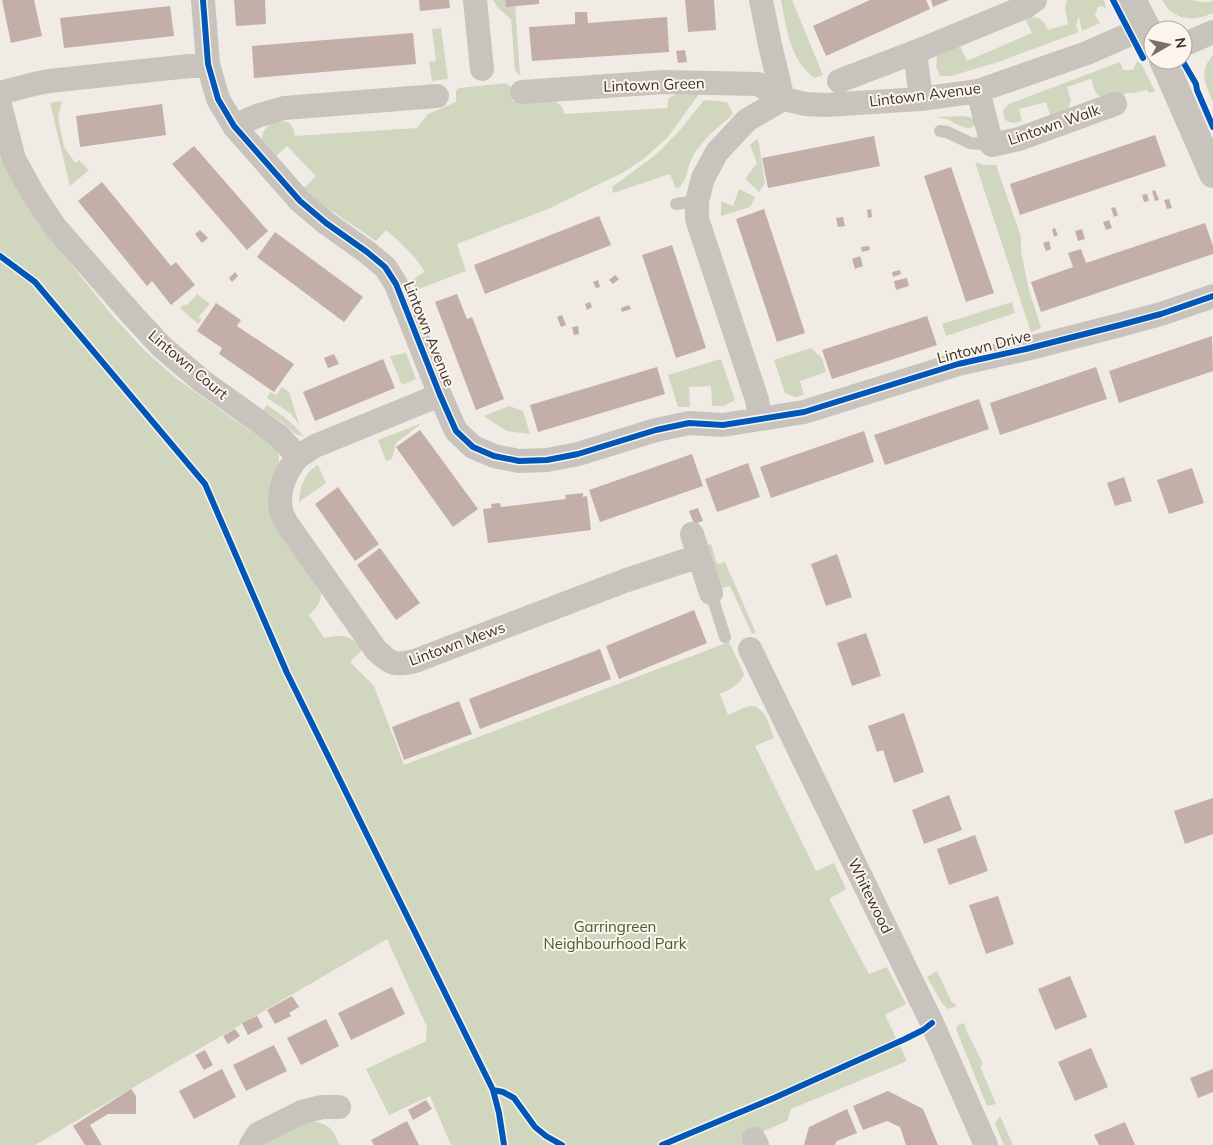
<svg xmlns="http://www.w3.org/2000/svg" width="1213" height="1145" viewBox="0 0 1213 1145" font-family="Mulish,sans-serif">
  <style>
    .green { fill: #d1d6bf }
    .building { fill: #c3afa7 }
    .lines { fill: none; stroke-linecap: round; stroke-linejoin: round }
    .service { stroke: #c9c3be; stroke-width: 12 }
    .minor { stroke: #c9c3be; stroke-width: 24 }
    .tertiary { stroke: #c9c3be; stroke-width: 28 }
    .cycleway-casing { stroke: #fbf5ee; stroke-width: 9 }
    .cycleway { stroke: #0057b8; stroke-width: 6 }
    .labels { text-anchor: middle; stroke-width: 4; stroke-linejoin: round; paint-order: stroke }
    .street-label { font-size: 15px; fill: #3b302b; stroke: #fbf5ee }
    .park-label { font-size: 15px; fill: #4a5a2e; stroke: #fbf5ee }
  </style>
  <rect width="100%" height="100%" fill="#f0ebe5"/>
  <path class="green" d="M493,0H509L515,3L520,76L515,70L511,19L498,8Z
    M781,0H792L823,75L814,78C810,74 806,71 803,67C789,50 785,21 781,0Z
    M1067,0H1104L1106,9L1103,6L1098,7L1095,15L1100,23L1082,31L1079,17C1076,21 1075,28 1079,32L998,62L951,76H940L936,67L937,56L960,46L967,61L1032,33L1025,18C1039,15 1042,19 1048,30L1068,24L1065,8Z
    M1162,0C1172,0 1182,0 1192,0C1200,1 1205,4 1213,1V13C1193,22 1174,21 1162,0Z
    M441,28L448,79L432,81L429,62L436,61L432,29Z
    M1213,55V102C1205,83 1198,72 1213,55Z
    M1137,61L1142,65L1155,91L1149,93L1147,90L1134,93H1126C1119,100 1101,102 1095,91C1093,88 1093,82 1091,79L1067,87L1071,101L1066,113L1051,118L1046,102L1019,109L1022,121C1017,123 1007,124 1005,118C1003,116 1004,113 1003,110L1009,104L1120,62L1123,70H1133Z
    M506,83L511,87L512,101C524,101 555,95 562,107C563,108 564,113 564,114L667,108L669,98L676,94H699L667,138L642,160L624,172L548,209L457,244L466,271L416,290L411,280L425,272C415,255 401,243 386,230L376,241L323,205L304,188L316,176L287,146L274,158L262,140C262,136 263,131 266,128C272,121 289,117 293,128C294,130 294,133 295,136L417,128L428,114L456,102V91L459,88Z
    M704,100L727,102L733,114C718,128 701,140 692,158C686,169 688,183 676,189L670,174L613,193L612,187L658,153L680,130Z
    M62,101L58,117L64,147L74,161L76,163L79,160L89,170L70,186L50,103Z
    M964,116L972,118L976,120V124C968,133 958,124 949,120C945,118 941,118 936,117Z
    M758,138L765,183L759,192L745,179L757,163L750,145Z
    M0,145L19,193L38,223L111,314L144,350L177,379L236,421L272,445L277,450L279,456V462L277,469L275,525L321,593C321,603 316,608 309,615L324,638C344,634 348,634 363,649L350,662L374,686L404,765L729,642L744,674C740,685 731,689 720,694L728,715C735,713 744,706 751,706C765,706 770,727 774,738L755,746L816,871L834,863L846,889L829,899L869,974L887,967L906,1004L885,1015L907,1061L791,1109L787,1121L746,1139L748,1145H451L430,1096L389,1115L366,1069L426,1041L427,1027L387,939L35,1145H0Z
    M975,162L985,165H996L1021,237V252L1029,290L1041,328L1031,332Z
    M739,189L755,197L750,207L721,216V201L733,206Z
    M197,294L210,304L198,317L202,320L198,324L180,308L184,304L186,306Z
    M1012,302L1015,313L946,336L942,324Z
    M811,348L822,358L826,372L800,381L804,395L795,397L785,393L774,360Z
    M406,353L416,379L402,385L390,356Z
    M721,359L735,400L724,406H712L711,386L689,387L690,407H678L668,375Z
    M282,387L289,392L299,424L290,413L267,398L270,392L276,395Z
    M267,405C281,415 294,423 304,437L294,433L282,422L263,410Z
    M509,406L523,411L530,434L507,431L494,423L484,416Z
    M422,423L396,443L392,459L386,461L378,440Z
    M318,465L326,483L299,502C300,488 304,472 318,465Z
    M711,544L717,564L725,562L756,633L752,634L730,586L721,588L708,545Z
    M937,971L951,1001L957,1006L948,1009L942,1003L927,977Z
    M964,1023L967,1032L983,1064L980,1066L996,1104L987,1106L956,1029L958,1025Z
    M1000,1116L1013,1145H1004L995,1124Z
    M313,1121C331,1125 332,1129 340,1145H262L306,1122Z"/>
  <path class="building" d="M2,0H34L42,36L11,43Z
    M234,0H265L266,24L236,26Z
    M419,0H449L450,8L420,11Z
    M505,0H539V4L506,7Z
    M685,0H714L716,30L688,32Z
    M870,0H926L930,9L826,56L813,26Z
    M931,0H949L933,7Z
    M170,6L174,36L64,48L60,18Z
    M575,12H587L588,23L667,17L669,52L532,61L529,27L575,24Z
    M413,33L416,64L254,78L252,46Z
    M685,50L687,62L678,63L676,51Z
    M162,104L166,135L80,147L76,116Z
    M1155,135L1166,166L1020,215L1010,184Z
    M874,136L880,166L768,188L762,158Z
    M194,146L268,231L247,250L172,164Z
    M951,167L994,293L966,302L924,176Z
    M102,182L171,266L176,262L195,285L171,305L152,281L147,286L78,201Z
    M1155,190L1159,200L1155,201L1152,191Z
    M1147,194L1149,201L1144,202L1142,195Z
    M1169,199L1172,208L1167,209L1164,200Z
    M1115,207L1118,215L1114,217L1111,208Z
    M764,209L805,333L777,342L736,219Z
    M871,209L872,217L868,218L867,210Z
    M599,216L611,245L485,294L474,265Z
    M843,217L845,226L838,227L836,218Z
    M1109,220L1112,228L1106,230L1103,222Z
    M1205,223L1213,246V254L1041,312L1031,282L1073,267L1068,253L1081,249L1086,263Z
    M1055,228L1058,235L1054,237L1052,229Z
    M1082,229L1085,239L1078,241L1075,231Z
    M200,230L208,238L202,243L195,234Z
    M275,232L363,297L344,322L257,257Z
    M1049,241L1051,249L1046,251L1043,243Z
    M672,245L706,348L676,358L642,255Z
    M869,246L870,250L862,252L861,247Z
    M860,256L863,266L855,269L852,259Z
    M900,270L901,274L893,277L892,272Z
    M235,272L238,276L232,282L229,278Z
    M615,275L619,279L613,284L609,280Z
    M907,278L909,286L896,290L894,281Z
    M598,280L600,287L596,288L593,282Z
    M457,294L467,319L472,317L504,399L476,410L435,302Z
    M590,302L592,307L587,310L585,304Z
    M216,303L241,320L237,326L294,364L274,392L219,354L222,348L197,331Z
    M629,305L631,309L622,312L621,308Z
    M562,315L566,325L561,327L557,317Z
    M927,316L937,345L832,379L822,350Z
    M578,326L579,334L574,335L572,327Z
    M1212,336L1213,371L1119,403L1109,371Z
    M334,354L339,364L328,368L324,358Z
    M383,359L395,388L315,421L303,392Z
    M657,367L665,394L538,432L530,405Z
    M1096,367L1107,399L1000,435L990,403Z
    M979,399L989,429L885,465L874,435Z
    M420,430L478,509L453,527L396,447Z
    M864,431L874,462L771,498L760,467Z
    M692,454L703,486L600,522L589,490Z
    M748,463L760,497L717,512L705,479Z
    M1192,468L1204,503L1169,514L1157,480Z
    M1124,477L1132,501L1115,506L1107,483Z
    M338,487L379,544L355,561L315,504Z
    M583,493V497L587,496L591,530L488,543L483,509L492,508L491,504L500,503L501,507L566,499L565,495Z
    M698,508L703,521L694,524L689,511Z
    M380,548L420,603L396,620L357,565Z
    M837,554L852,597L826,606L811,564Z
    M694,610L707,643L619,679L606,646Z
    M866,633L881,676L852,686L837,643Z
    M600,649L611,679L480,729L469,699Z
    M459,701L472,734L404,760L392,727Z
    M904,713L924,772L894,783L883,750L877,752L868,726Z
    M949,795L962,830L924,844L912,810Z
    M1213,798V834L1185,844L1174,811Z
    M975,835L988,871L949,885L937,849Z
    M998,896L1014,944L986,954L969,905Z
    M1070,976L1087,1017L1055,1030L1038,989Z
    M392,987L405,1014L351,1040L338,1013Z
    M292,996L299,1007L289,1013L291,1016L275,1024L267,1010Z
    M257,1016L263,1027L248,1035L242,1023Z
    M326,1019L339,1046L301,1065L287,1038Z
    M235,1029L240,1036L228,1044L223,1036Z
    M274,1045L287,1071L246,1091L233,1065Z
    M1091,1048L1108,1087L1075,1101L1058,1062Z
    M205,1050L213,1065L204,1070L195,1055Z
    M222,1069L236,1097L194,1119L179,1091Z
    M1213,1069V1092L1198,1098L1190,1078Z
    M131,1089L136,1096V1114H108L90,1125L102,1145H85L73,1126Z
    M888,1091L923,1109L938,1145H906L900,1127L887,1121L863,1130L853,1106Z
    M426,1100L432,1109L413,1120L408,1110Z
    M847,1109L857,1133L837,1141L835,1145H804L809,1127Z
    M407,1121L419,1145H374L371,1140Z
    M1125,1122L1135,1145H1099L1094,1135Z"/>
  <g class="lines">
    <path class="service" d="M940,131L947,132L970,143L992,145
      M676,204L697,201
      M711,593L725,637"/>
    <path class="minor" d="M203,0L208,64L218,99L234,126L300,201L326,223L367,252L385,267L396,284L440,395L456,431L473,447L494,456L519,461L547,460L578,454L656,430L689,423L723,425L804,412L958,364L1026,349L1120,325L1161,314L1213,296
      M475,0L482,69
      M761,0L770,45L783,99
      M1183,45L1213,32
      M915,52L921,99
      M839,81L915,52L1027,6L1035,0
      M978,91L992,145L1019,139L1115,104
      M522,92L664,82L758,84L783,99
      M0,93L34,84L49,81L208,64
      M0,105L14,159L32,192L55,227L135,318L162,347L202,381L279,436L298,457L315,446L440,395
      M234,126L257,116L284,108L437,96
      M760,419L757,400L697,219V201L703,178L717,152L747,120L783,99L806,104L825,105L921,99L978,91L1087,53L1146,27
      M298,457C285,472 276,493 282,514C284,519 287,524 290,528L376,650C391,664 394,666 415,661L624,581L699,556
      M692,534L711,593
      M750,649L932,1023L986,1145
      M754,1139L757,1145
      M251,1145L258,1134L302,1112L322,1107H339"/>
    <path class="tertiary" d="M1132,0L1153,40
      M1163,60L1213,174"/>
    <g class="cycleway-casing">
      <path id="cycleway" d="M203,0L208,64L218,99L234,126L300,201L326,223L367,252L385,267L396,284L440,395L456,431L473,447L494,456L519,461L547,460L578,454L656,430L689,423L723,425L804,412L958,364L1026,349L1120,325L1161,314L1213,296
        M1113,0L1143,58
        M1182,60L1196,84L1197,90L1213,127
        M0,256L35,282L205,484L287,673L493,1090L499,1113L504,1145
        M493,1090L503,1092L514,1098L535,1127L546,1136L562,1145
        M662,1145L774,1098L905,1039L923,1030L932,1023"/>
    </g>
    <use href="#cycleway" class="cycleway"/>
  </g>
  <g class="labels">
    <g class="street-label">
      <text transform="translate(654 85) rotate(-2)" y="5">Lintown Green</text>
      <text transform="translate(925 95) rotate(-7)" y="5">Lintown Avenue</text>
      <text transform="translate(1054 125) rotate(-19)" y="5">Lintown Walk</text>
      <text transform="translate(429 334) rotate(68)" y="5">Lintown Avenue</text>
      <text transform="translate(984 347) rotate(-14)" y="5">Lintown Drive</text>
      <text transform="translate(188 365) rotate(40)" y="5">Lintown Court</text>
      <text transform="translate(457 644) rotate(-20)" y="5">Lintown Mews</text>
      <text transform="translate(870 896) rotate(64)" y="5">Whitewood</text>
    </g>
    <g class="park-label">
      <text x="615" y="932">Garringreen<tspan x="615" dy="17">Neighbourhood Park</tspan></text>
    </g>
  </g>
  <g transform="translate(1168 45) rotate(81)"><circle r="24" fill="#fbf5ee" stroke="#aea6a0"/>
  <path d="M0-4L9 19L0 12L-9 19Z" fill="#7a716c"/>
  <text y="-8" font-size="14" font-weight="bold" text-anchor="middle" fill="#3b302b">N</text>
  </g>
</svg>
